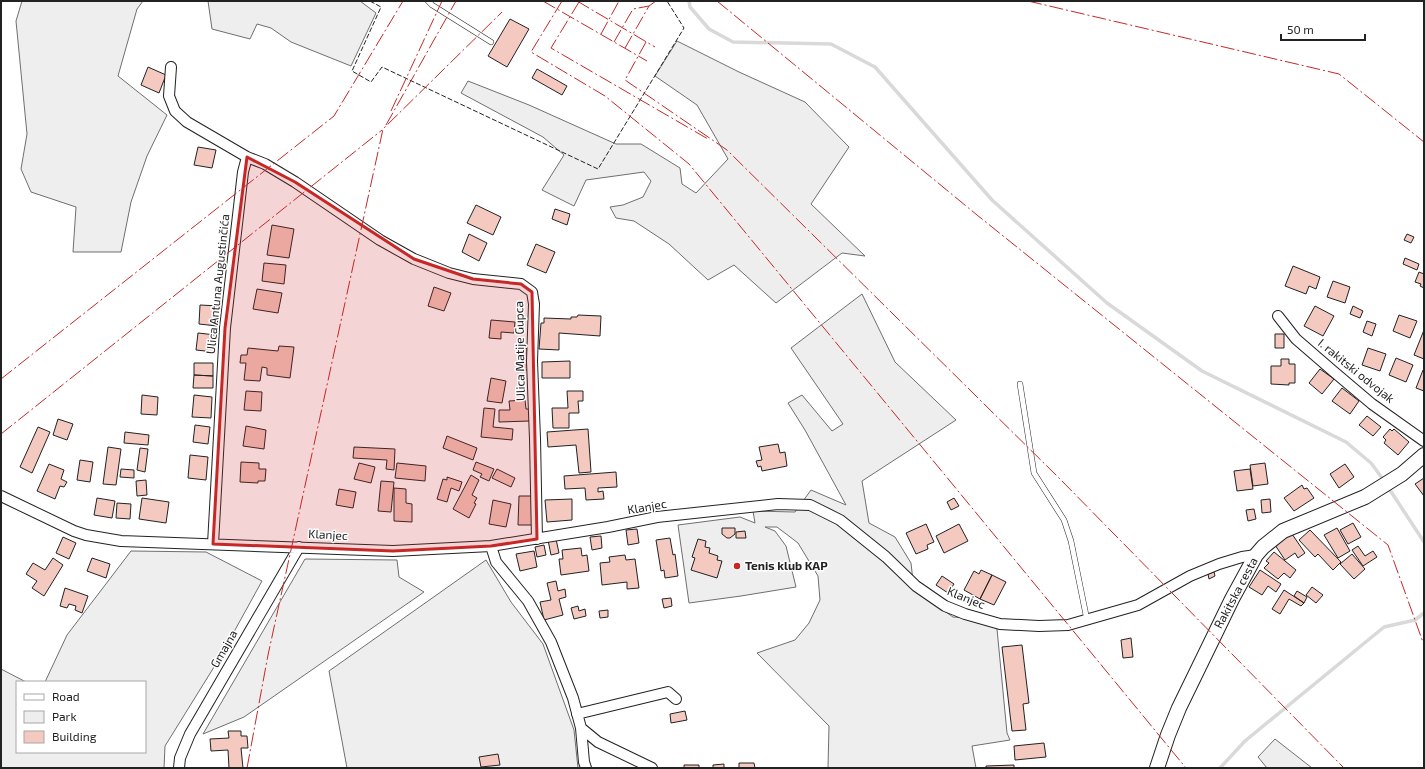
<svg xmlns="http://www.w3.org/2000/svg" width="1425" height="769" viewBox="0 0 1425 769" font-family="'Exo 2',sans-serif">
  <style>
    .green { fill: #eee; stroke: #6f6f6f }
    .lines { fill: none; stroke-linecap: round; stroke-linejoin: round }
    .stream { stroke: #d9d9d9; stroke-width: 3.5 }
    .building { fill: #f3c9c0; stroke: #222 }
    .lane-casing { stroke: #222; stroke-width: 6 }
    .street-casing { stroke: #222; stroke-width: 12 }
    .secondary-casing { stroke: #222; stroke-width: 16 }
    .lane { stroke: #fff; stroke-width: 5 }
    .street { stroke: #fff; stroke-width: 10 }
    .secondary { stroke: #fff; stroke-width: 14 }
    .fence { stroke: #222; stroke-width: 1; stroke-dasharray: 5 2; stroke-linecap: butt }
    .power { stroke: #c62828; stroke-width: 1; stroke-dasharray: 14 3 2 3; stroke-linecap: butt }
    .marked { fill: #c62828; fill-opacity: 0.2; stroke: #c62828; stroke-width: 3; stroke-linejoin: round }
    .poi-dot { fill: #c62828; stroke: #fff; stroke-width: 1.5 }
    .labels { text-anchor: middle; stroke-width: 3; stroke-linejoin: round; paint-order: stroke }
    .street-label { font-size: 12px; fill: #222; stroke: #fff }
    .poi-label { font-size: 12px; font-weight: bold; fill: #222; stroke: #fff; text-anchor: start }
  </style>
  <rect width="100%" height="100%" fill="#fff"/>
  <path class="green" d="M22,1H143L137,9L118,76L167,115L147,156L131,202L121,252H73L76,207L31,192L21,169L27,134L16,21Z
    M208,1H360L376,13L351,66L291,42L271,28L257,24L250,39L212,29Z
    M677,41L739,72L805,102L849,147L811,204L865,256L842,253L776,303L734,265L708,280L669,244L634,221L616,218L610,207L623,205L643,197L651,181L644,172L586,180L574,206L542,190L564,155L543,137L461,93L468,81L529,105L616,144H641L680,168L682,184L696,193L728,159L697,105L655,76Z
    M862,294L895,362L956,420L862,481L869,523L895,537L911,563L914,590L953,617L979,619L997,629L1007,733L1010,740L972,746L976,768H828L829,726L757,653L795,640L809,623L820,600L818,576L798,543L777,527H765L775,531L786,546L796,587L741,596L689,603L678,525L740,517L755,523L753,511L795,512L811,490L846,505L805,430L788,403L802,395L832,431L843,424L791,348Z
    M131,551L206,552L262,581L219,659L165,746L164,768H1V669L26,682H17V752H145V682H45L67,635Z
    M305,559L397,560L399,577L424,592L244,717L203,734Z
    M486,560L511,602L543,644L574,730L578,768H347L329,671Z
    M1275,739L1312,768H1267L1258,757Z"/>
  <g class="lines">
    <path class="stream" d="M689,1L690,7L709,29L733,42L831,44L875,67L992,200L1107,303L1202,371L1346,442L1371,463L1385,482
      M1388,487L1424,542
      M1220,768L1245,741L1384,627L1415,620L1424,613"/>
  </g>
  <path class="building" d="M510,19L529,29L507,67L488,56Z
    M148,67L166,75L159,93L141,85Z
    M537,69L567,86L562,95L532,78Z
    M198,147L216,150L212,168L194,165Z
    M476,205L501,217L493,235L467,223Z
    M555,209L570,214L567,225L552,219Z
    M272,225L294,229L289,258L267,255Z
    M469,234L487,243L479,261L462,252Z
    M1407,234L1414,237L1411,243L1404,240Z
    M536,244L555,252L546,273L527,265Z
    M1405,258L1419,264L1417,270L1403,264Z
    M264,263L286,265L284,284L262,281Z
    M1293,266L1320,277L1316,289L1309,286L1306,294L1285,286Z
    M1419,272L1424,274V288L1420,286L1421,284L1415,282Z
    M1333,281L1350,287L1345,303L1327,297Z
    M434,287L451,293L444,311L428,306Z
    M257,289L282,293L278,313L253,309Z
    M200,305L219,306L217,326L199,324Z
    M1315,306L1334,316L1323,336L1304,326Z
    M1353,306L1363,311L1360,318L1350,314Z
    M578,315L601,316L600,336L559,333V350L539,349L541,323H544V318L571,319V317H577Z
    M1399,315L1417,321L1410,338L1393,331Z
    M491,320L515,322L514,333L501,332V339L489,338Z
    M1367,321L1376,324L1372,336L1363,332Z
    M1424,330V359L1414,355Z
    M198,333L216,335L214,352L196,350Z
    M1275,334H1284V348H1275Z
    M279,346L294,347L290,378L267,375V368L262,367L260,381L244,380L246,363H240L241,355H247L248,348L278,351Z
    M527,348L528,370L519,371L517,349Z
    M1368,348L1386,354L1380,371L1362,365Z
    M1396,358L1413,365L1406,382L1389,375Z
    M1281,359H1289V364H1295V383H1289V385L1271,384V366H1281Z
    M570,361V378H542V362Z
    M194,363H213V376L194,375Z
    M1320,369L1334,379L1322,394L1309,383Z
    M1423,370H1424V391L1416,388Z
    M194,375L213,376V388H193Z
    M491,378L506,381L502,403L487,401Z
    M1342,388L1359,401L1350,414L1332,401Z
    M246,391L262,392L261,411L244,410Z
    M567,391H583V401H578L579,413H569V428H553L552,408H568Z
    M142,395L158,397L157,415L141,414Z
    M194,395L212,397L211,418L192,417Z
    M525,400L526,409H530V421L499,422V410H510L509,401Z
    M484,408L495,409L493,427L513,429L512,440L481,437Z
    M1367,416L1381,427L1373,436L1359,425Z
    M58,419L73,424L67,440L53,435Z
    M195,425L210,427L208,444L193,442Z
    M246,426L266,430L264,449L243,446Z
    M38,427L50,432L32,473L20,467Z
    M588,429L591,472L579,473L576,445L548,447L547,432Z
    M1390,429L1392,431L1394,429L1409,442L1398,455L1384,443L1386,440L1383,437Z
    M125,432L149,435L148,445L124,443Z
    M447,436L477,448L473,460L443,448Z
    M778,444L780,453L785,452L787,466L762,471L761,466L758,467L756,461L762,460L759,447Z
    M108,447L121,449L116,485L103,484Z
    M354,447L395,449L394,470L386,469L387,460L353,458Z
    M140,448L148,449L145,472L137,470Z
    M190,455L208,457L206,480L188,478Z
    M80,460L93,462L90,482L77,480Z
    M241,462L259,463V469H266L265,481H258V483L240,482Z
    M476,462L494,469L489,481L480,477L482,474L473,470Z
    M359,463L375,467L371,483L354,479Z
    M397,463L426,466L425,481L395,478Z
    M1265,463L1268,484L1253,486L1250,465Z
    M49,464L64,470L61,479L67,482L64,487L60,486L55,499L37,491Z
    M1345,464L1354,477L1339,488L1330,474Z
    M121,469L134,470V478L120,477Z
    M497,469L515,478L511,487L492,478Z
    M1250,469L1253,489L1237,491L1234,471Z
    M616,472L617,487L598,488V492L603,491L604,499L586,500L585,488L565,489L564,476Z
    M471,475L479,480L472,495L477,498L474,503L476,504L469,518L453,509Z
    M447,477L462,482L459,491L451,488L447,502L437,499L443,479L447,480Z
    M1424,478V496L1415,484Z
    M146,480L147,495L137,496L136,481Z
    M381,481L394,482L391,512L378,511Z
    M1302,485L1304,489L1307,488L1314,498L1294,511L1284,498Z
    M394,488L406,489V503L412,504V522L394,521Z
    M339,489L356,492L353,508L336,505Z
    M519,496H535V525H518Z
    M97,498L115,501L112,518L94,515Z
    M142,498L169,502L166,523L139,519Z
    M954,498L959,506L951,510L947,502Z
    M572,499V520L547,522L545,500Z
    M1270,499L1271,512L1262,513L1261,500Z
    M493,500L511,504L506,527L489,524Z
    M117,503L131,504L130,519L116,518Z
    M1254,509L1256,519L1248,521L1246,510Z
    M1353,523L1361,537L1348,544L1340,530Z
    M926,524L934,542L927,545L928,549L916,554L906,533Z
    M959,524L968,541L944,553L936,536Z
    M722,528H735V534L730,538H727L722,534Z
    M1337,528L1350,551L1338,558L1324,535Z
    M637,529L639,543L628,545L626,530Z
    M1310,530L1341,562L1333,570L1318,554L1315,557L1299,540Z
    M745,531L746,538H736V532Z
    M1292,534L1305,553L1298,558L1295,553L1285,560L1275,545Z
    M601,536L602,548L592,550L590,537Z
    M63,537L76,543L69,559L56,553Z
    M670,538L673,555L675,554L678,576L665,578L664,570L661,571L656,540Z
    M556,539L559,553L551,555L548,540Z
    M698,539L706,541L705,547L710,548L709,553L718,556L717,560L722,561L717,578L691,570L695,558L692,557Z
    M544,545L546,555L537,557L535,547Z
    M1358,546L1365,556L1373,551L1377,557L1363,566L1352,550Z
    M581,548L582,556L587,555L589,571L561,575L559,559H563L562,550Z
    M534,551L537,567L520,571L516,554Z
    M1274,552L1296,570L1290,578L1284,573L1278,579L1264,568L1269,563L1266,561Z
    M1352,554L1365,569L1354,579L1340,564Z
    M625,555L626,560L635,559L639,588L627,589V582L602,585L600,563L610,562L609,557Z
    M53,558L63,565L44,596L32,588L37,581L26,574L33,563L45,570Z
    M92,558L110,564L106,578L87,571Z
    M981,570L992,575L980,599L964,590L974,571L979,574Z
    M1260,570L1281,584L1276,592L1268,586L1262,595L1249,587Z
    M1214,572L1215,576L1209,579L1208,574Z
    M992,575L1006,582L994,605L980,599Z
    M942,576L954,584L948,593L936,585Z
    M556,581L558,591L565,589L566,597L559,599L563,615L544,620L540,602L551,600L547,583Z
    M1312,587L1323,595L1316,603L1306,595Z
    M65,588L88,596L82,613L75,610L76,606L69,604L67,608L60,606Z
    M1284,590L1304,603L1301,606L1289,599L1280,614L1272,609Z
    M1297,591L1307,597L1304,603L1294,596Z
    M671,598L672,606L664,608L662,599Z
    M578,606L579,611L585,609L586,616L574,619L571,608Z
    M608,610V617L600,618L599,611Z
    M1131,638L1133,657L1123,658L1121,640Z
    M1022,645L1029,703L1023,704L1026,730L1012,731L1002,647Z
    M685,711L687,720L671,723L670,714Z
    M228,731H241V736H247L248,748H241L243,768H229L228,750L211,751L210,739L229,738Z
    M1044,743L1046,757L1015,760L1014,746Z
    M498,754L500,765L481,767L479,757Z
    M739,763H754L755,768H739Z
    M724,764V768H713V765Z
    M684,765H699V768H684Z
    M1014,765V768H986V766Z"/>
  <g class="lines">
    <g class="lane-casing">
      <path id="lane" d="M428,1L432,5L491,42
        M1020,384L1034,473L1064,520L1071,541L1087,620"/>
    </g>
    <g class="street-casing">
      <path id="street" d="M171,67L169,96L175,111L187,122L247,157L265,164L295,182L380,240L414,259L449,273L473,279L521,284L532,292L534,304L532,361L535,439L537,539
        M1278,316L1296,339L1333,371L1372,404L1424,441
        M1,496L74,531L86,535L121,541L393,551L491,546L608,527L657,517L778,504L810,505L840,520L886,557L916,586L945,606L965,614L1000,624L1039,626L1068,625L1138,605L1190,576L1219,564L1242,557L1256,555
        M213,544L225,328L243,172L247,157
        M491,546L496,562L528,601L551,642L573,698L581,728L598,742L652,768
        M577,714L668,692L676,699
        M581,728L584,762L586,768
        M179,768L180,758L190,734L299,547"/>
    </g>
    <g class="secondary-casing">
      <path id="secondary" d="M1157,768L1168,735L1179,708L1232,599L1256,555L1263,547L1283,531L1365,497L1402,474L1424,455"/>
    </g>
    <use href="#lane" class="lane"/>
    <use href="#street" class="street"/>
    <use href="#secondary" class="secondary"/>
    <path class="fence" d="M370,1L381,7L352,71L371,82L382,67L598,169L684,28L667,1"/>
    <path class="power" d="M543,1L647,61
      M562,1L531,52L605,96L689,164L1186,768
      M577,1L655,47
      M717,1L977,215L1388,545L1424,645
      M1028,1L1339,74L1424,142
      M579,2L551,48L708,139
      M601,34L619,1
      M614,42L633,9L649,6
      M646,42L625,80L727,150L1060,479L1344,768
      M625,48L649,6L656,1
      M391,111L442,1
      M386,125L456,1
      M1,379L334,116L403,1
      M1,434L382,130
      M247,768L268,655L383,129L502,12"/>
  </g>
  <path class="marked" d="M247,157L295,182L414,259L473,279L521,284L532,292L537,539L491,546L393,551L213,544L225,328Z"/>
  <circle class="poi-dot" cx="737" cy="566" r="4"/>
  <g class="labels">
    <g class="street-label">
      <text transform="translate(218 284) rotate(-84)" y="4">Ulica Antuna Augustinčića</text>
      <text transform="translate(520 351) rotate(-91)" y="4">Ulica Matije Gupca</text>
      <text transform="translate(1356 371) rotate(39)" y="4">I. rakitski odvojak</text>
      <text transform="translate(647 507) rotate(-10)" y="4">Klanjec</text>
      <text transform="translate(328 535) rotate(3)" y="4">Klanjec</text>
      <text transform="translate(1236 593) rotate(-62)" y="4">Rakitska cesta</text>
      <text transform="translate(966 598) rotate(22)" y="4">Klanjec</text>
      <text transform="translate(224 649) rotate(-60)" y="4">Gmajna</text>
    </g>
    <g class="poi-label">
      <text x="745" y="570">Tenis klub KAP</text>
    </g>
  </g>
  <rect width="1425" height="769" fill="none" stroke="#222222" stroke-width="4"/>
  <rect x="16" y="681" width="130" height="72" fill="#ffffff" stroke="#a7a7a7"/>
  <rect x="24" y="694" width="20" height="6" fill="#ffffff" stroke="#a7a7a7"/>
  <text x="52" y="701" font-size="12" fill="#222222">Road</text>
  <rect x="24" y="711" width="20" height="12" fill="#eeeeee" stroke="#a7a7a7"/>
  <text x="52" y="721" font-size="12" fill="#222222">Park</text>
  <rect x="24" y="731" width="20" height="12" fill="#f3c9c0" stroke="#a7a7a7"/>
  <text x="52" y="741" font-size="12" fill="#222222">Building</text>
  <path d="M1281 34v6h84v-6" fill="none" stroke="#222222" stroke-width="2"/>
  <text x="1287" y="34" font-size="12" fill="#222222" stroke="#ffffff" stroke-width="3" paint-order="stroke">50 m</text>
</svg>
